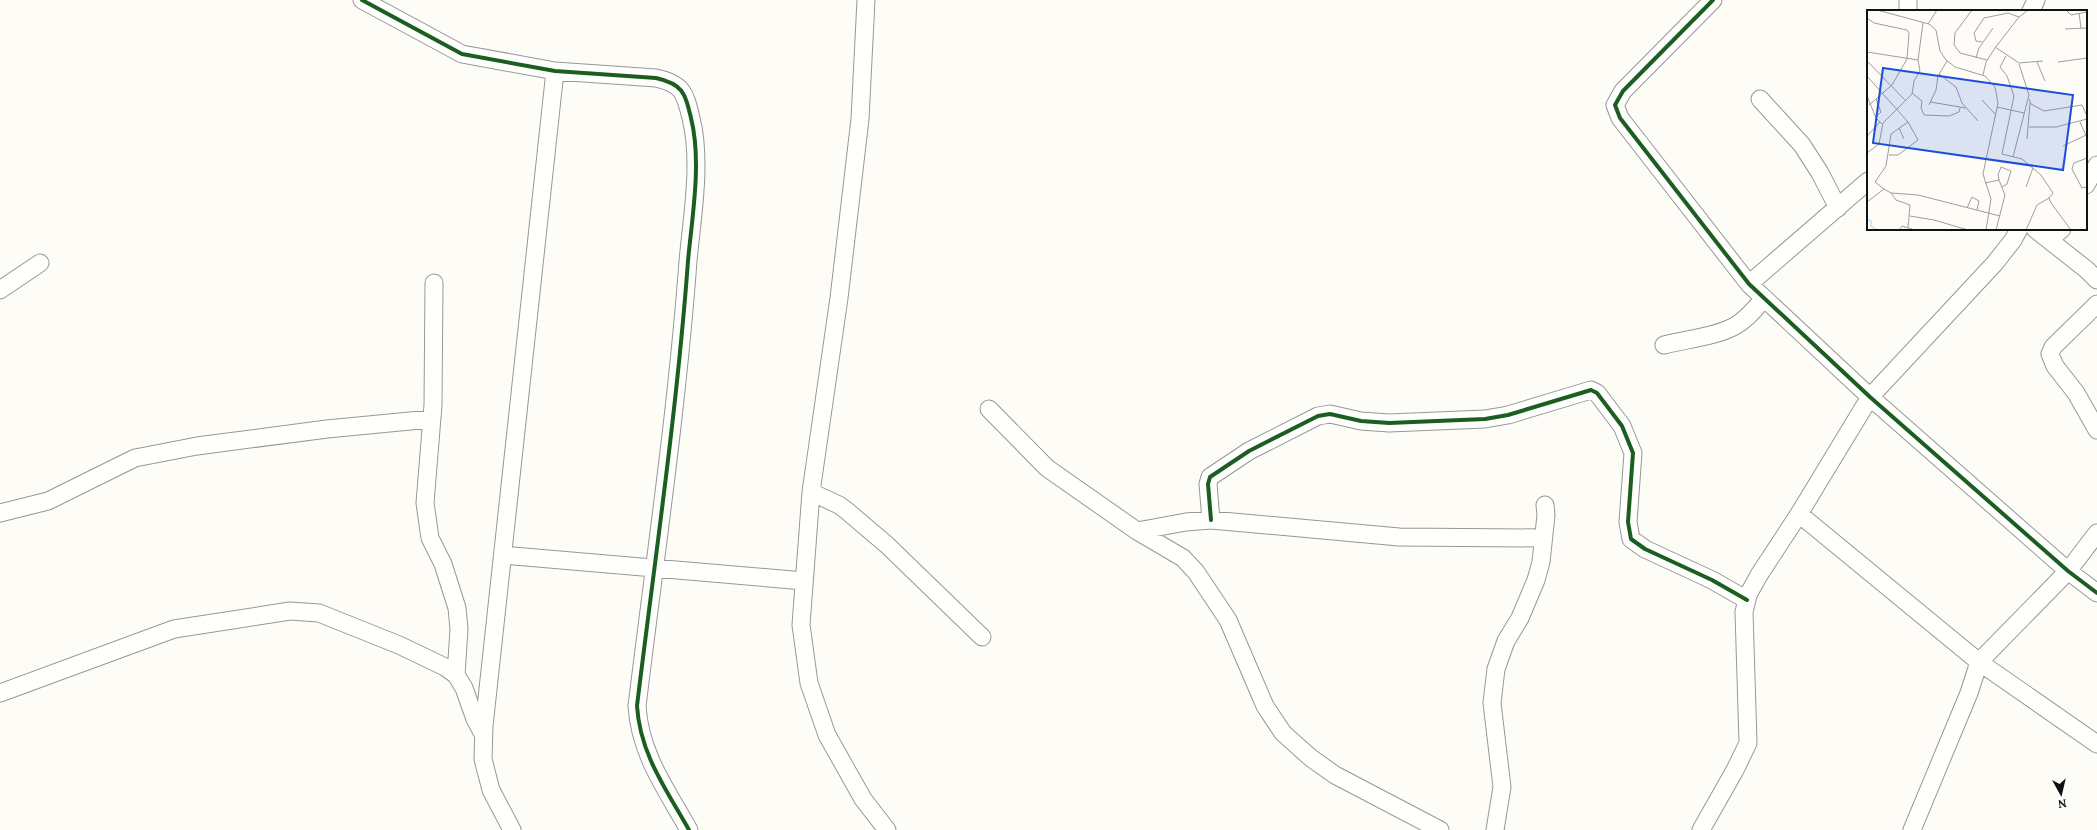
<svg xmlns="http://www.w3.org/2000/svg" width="2097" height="830" viewBox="0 0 2097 830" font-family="Lora,serif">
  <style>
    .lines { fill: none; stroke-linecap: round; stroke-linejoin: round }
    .minor-casing { stroke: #979795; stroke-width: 19 }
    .minor { stroke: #fffffe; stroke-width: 17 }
    .cycleway-casing { stroke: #fff; stroke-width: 6 }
    .cycleway { stroke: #1b5e20; stroke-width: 4 }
    .inset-river { fill: none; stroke: #cde8f7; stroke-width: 2 }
    .inset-road { fill: none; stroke: #9f9e9b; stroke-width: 1 }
    .view { fill: #1d4ed8; fill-opacity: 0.15; stroke: #1d4ed8; stroke-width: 2 }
    .inset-edge { fill: none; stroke: #111; stroke-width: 2 }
  </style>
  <rect width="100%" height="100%" fill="#fdfcf7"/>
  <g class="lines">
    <g class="minor-casing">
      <path id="minor" d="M362,0L462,54L555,71L656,78C683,84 685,93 691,118C702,162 692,217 688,261C677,410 655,558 637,706C640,754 666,789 689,830
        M866,0L860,119L839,298L811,492L801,625L809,683L827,735L863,799L887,830
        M1713,0L1623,91L1615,105L1620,118L1749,284L1870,397L2068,571L2097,593
        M1908,0V11
        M2031,11L2036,0
        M1760,99L1802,145L1820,173L1838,208
        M2086,185L2097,165
        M2035,229L2087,270L2097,280
        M2049,240L2062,229
        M434,283L433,405L425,503L430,538L443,564L457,608L459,629L456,675
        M1749,284L1868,181
        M0,290L40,263
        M2097,304L2053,347L2050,354L2055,366L2076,393L2097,430
        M1664,345C1687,339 1714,337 1735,326C1747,319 1756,308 1764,298
        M989,409L1047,468L1137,531L1183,558L1196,572L1228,620L1265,706L1283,733L1311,758L1335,775L1440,830
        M811,492L839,505L847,511L887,545L982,637
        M0,513L48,501L135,458L197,446L327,429L431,419
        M1799,514L1979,662L2097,744
        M1211,520L1208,484L1210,477L1249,451L1318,416L1330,414L1361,421L1389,423L1485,419L1508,415L1591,390L1597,393L1622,426L1633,453L1628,522L1631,539L1645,549L1712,580L1747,600
        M1137,531L1186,522L1211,520L1399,537L1542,538
        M503,555L804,581
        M0,693L174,629L290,611L319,613L399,645L445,667L456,675L464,688L475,719L483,734
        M512,830L491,790L483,759L484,726L555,71
        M1495,830L1502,787L1492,703L1496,669L1506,641L1520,618L1536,580L1541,562L1546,515L1545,505
        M1701,830L1735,770L1748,743L1744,612L1748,595L1759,575L1799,514L1870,397L1995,263L2013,240L2019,229
        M1912,830L1969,693L1979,662L2068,571L2097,533"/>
    </g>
    <use href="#minor" class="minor"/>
    <g class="cycleway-casing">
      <path id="cycleway" d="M362,0L462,54L555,71L656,78C683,84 685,93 691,118C702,162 692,217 688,261C677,410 655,558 637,706C640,754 666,789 689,830
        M1713,0L1623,91L1615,105L1620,118L1749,284L1870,397L2068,571L2097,593
        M1211,520L1208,484L1210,477L1249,451L1318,416L1330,414L1361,421L1389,423L1485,419L1508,415L1591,390L1597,393L1622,426L1633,453L1628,522L1631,539L1645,549L1712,580L1747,600"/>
    </g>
    <use href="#cycleway" class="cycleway"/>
  </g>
  <g transform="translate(1867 10)">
    <rect width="220" height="220" fill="#fdfcf7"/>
    <path class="inset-river" d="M0,209L4,211V216L10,220"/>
    <path class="inset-road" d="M10,0L62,14L69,20L73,41L79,50L88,57L118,66L128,77L131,93L116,164L124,189L119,220M105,0L88,23L87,35L93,43L120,50M199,0L204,5L220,2M212,3L214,18M0,8L7,13L40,20L42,23L40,49L25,75L2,95M61,14L70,0M198,19L220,18M115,32L109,31L107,23L117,8L141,3L152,7M128,37L152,53L176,51M0,42L51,50M139,46L133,57L140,66L147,86L135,144L155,149L174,165L186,183L182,188L184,193L204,220M109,48L112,38L126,18M0,51L39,91M170,52L178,71M191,52L220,48M72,64L89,77L95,93L111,111M116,65L119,52L128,38L152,7L161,0M0,66L41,112L51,130L31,145H22M45,83L55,91L54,98L57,105L82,106L92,102L93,98M0,86L9,108L15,114M162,89L164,94L177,101L215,95L220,106M115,90L129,105M63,92L99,98M62,95L69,80L71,66L80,51M130,97L157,103M9,107L14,102L9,89M213,112L220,128M162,117H189L220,109M32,118L37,129M0,129L1,125L13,112M160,129L163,93M196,136L219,125M0,143L12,134L16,113L45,84L47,71L53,61L51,50L56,13M146,147L162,85L152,54M220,148L207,153L205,159L215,178L220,177M118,173L132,170M159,177L166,158M17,179L8,172L19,156L24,124L41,112M24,183L51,185L133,206M0,192L17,179L24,183L29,190L43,195L41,218M100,198L105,187L112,191L110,200M43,206L67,210L101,220M32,220L35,216L48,220M129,220L138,185L132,170L131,165L134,157L144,161L140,174L135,177M159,220L170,195L182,188"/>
    <path class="view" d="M16,58L206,85L196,160L6,133Z"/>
    <rect width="220" height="220" class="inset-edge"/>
  </g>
  <g transform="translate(2061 794) rotate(172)" stroke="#ffffff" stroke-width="3" paint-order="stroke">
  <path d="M0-3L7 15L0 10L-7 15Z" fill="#111111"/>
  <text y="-6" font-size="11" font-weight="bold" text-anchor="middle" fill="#111111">N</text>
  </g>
</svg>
